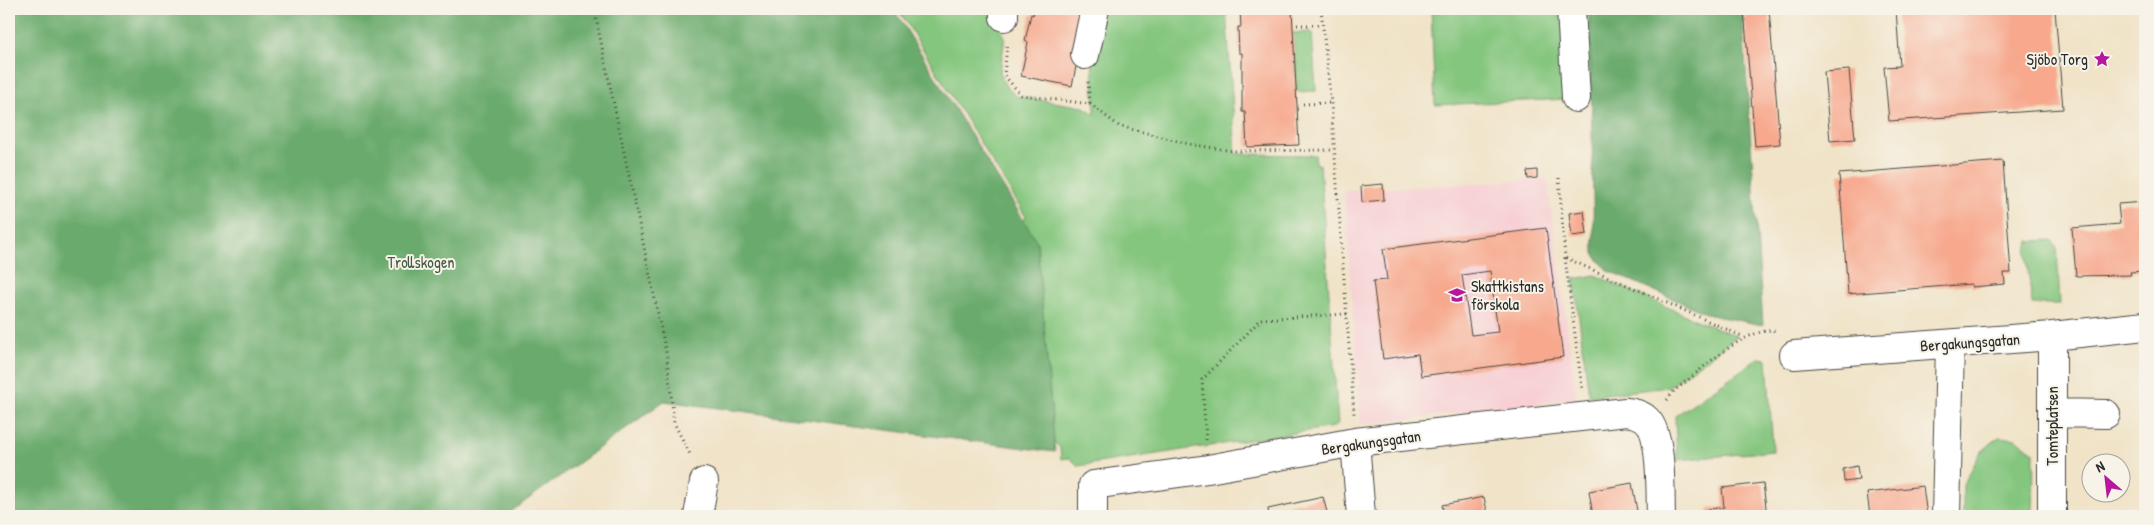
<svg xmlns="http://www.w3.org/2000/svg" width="2154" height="525" viewBox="0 0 2154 525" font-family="'Patrick Hand',sans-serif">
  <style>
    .built { fill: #f7cfd4 }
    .green { fill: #84c67e; stroke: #587854 }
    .forest { fill: #6bab6d; stroke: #4b6b4c }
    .building { fill: #f7a88d; fill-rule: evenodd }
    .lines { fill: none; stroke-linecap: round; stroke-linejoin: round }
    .minor-casing { stroke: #494742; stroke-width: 30 }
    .path { stroke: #494742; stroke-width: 3; stroke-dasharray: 1 4; stroke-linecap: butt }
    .minor { stroke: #fff; stroke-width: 28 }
    .labels { text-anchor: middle; stroke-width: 4; stroke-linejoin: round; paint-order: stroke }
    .poi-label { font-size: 16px; fill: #2b2b2b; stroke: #f7f3e8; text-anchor: end }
    .park-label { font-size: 16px; fill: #465a44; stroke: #f7f3e8 }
    .street-label { font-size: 16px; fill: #2b2b2b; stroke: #f7f3e8 }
  </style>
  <rect width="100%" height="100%" fill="#f7f3e8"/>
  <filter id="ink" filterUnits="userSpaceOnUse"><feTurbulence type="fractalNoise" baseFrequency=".02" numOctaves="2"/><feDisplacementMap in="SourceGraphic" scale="10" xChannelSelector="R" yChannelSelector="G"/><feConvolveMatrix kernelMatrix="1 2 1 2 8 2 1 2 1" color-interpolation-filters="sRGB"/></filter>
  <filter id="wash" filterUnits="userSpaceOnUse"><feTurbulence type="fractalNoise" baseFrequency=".0096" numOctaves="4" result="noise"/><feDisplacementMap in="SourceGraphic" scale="20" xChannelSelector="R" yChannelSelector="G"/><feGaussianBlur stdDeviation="1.12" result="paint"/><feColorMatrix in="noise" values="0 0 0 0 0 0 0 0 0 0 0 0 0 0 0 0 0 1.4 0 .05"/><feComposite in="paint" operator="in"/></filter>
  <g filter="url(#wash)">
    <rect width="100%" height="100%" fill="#f0e3c7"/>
    <path class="built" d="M1547,179L1577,399L1361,425L1344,191Z"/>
    <path class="green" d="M894,9H993V14L1005,37L1000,72L1005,85L1016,96L1084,107L1095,114L1092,59L1103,9H1226L1236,154L1315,155L1316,165L1320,164L1338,424L1334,427L1078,466L1070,458L1061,459L1060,448L994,380V257L1026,217L903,17Z
      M1431,9H1590L1592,98L1435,105Z
      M1312,32L1316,91L1297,92L1293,33Z
      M2052,240L2057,249L2060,304H2032L2026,251L2030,241Z
      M1595,275L1701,322L1737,336L1669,387L1589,396L1574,279Z
      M1759,358L1767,359L1773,451L1677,460L1675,416Z
      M1999,437L2016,439L2034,452L2033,516H1963V485L1981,452Z"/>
    <path class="forest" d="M9,9H891L898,16L1037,242L1055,452L664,401L505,516H9Z
      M1590,9H1742L1763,325L1710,315L1607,270L1594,254Z"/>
    <g id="blocks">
      <path class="building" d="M1035,9H1088L1072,86L1021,76L1028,42L1025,41L1031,14L1033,15Z
        M1240,9H1292L1299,145L1247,147L1245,112H1242V53H1239L1238,27H1241Z
        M1744,9H1769L1780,144L1755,146Z
        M1896,9H2055L2063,109L1889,121L1884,67L1900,66Z
        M1849,70L1855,139L1830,141L1824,72Z
        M2003,161L2011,273H2004L2005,284L1972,287L1971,284L1848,294L1839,174Z
        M1537,170V178L1528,179L1527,171Z
        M1383,184L1384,200L1362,202L1361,186Z
        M2145,202V271L2130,272L2131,275L2076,276L2072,228L2120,224L2118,204Z
        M1584,211L1587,234L1572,236L1569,213Z
        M1546,228L1563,357L1421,376L1418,354L1383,359L1373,281L1387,280L1383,249ZM1490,271L1498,332L1471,335L1462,275Z
        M1857,466L1859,480L1844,482L1843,469Z
        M1632,483L1638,516H1593L1589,491Z
        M1763,483L1767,516H1709L1708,509L1724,507L1722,488Z
        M1923,486L1927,516H1870L1867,493Z
        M1323,497L1328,516H1269L1268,509Z
        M1484,497L1488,516H1444L1442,505Z"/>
    </g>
  </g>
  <g filter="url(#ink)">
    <use href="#blocks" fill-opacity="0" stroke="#494742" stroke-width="1"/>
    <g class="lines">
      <g class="minor-casing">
        <path id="minor" d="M1571,9L1576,98
          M1004,17V9
          M1085,55L1095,9
          M1794,355L2052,336L2145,326
          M2052,413L2106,414
          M1355,442L1361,516
          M698,516L704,482
          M1093,516V485L1208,469L1355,442L1626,412C1634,413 1641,414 1647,420C1663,436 1660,494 1661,516
          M1946,516L1950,344
          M2052,516V336"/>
      </g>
      <path class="path" d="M594,9L667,357L674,423L691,456
        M1321,9L1331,103L1354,414
        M1297,25H1322
        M1007,46L1004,75L1021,95L1090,104L1119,126L1189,144L1233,151L1333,150
        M1088,82L1090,104
        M1303,104L1331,103
        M1559,178L1565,258L1582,388
        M1566,258L1744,337
        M1667,400L1674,391C1702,370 1738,332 1773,330L1776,333
        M1206,440L1202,380L1261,319L1347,314"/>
      <use href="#minor" class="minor"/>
    </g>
  </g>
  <defs>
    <g id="sight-bare" transform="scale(1.35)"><path d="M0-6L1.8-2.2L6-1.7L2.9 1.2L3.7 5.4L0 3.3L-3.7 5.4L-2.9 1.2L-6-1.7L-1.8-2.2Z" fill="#b5179e" stroke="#f7f3e8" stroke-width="2.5" paint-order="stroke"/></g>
    <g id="school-bare" transform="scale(1.35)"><path d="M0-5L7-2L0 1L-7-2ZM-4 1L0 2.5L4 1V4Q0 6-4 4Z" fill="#b5179e" stroke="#f7f3e8" stroke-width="2.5" paint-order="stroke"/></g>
  </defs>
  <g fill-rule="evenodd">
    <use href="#sight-bare" x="2102" y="59"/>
    <use href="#school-bare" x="1457" y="295"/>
  </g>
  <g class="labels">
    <g class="poi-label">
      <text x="2088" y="65">Sjöbo Torg</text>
      <text x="1471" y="292" text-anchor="start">Skattkistans<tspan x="1471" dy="18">förskola</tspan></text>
    </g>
    <g class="park-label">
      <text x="421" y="268">Trollskogen</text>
    </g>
    <g class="street-label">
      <text transform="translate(1970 342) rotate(-4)" y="6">Bergakungsgatan</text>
      <text transform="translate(2052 426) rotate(-90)" y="6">Tomteplatsen</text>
      <text transform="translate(1371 442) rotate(-8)" y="6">Bergakungsgatan</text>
    </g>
  </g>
  <rect width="2154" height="525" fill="none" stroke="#f7f3e8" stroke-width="30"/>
  <g transform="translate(2106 478) rotate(332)"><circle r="24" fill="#f7f3e8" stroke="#a5a39c"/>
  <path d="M0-4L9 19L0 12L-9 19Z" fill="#b5179e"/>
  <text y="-8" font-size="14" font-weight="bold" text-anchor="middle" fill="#2b2b2b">N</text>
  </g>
</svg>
